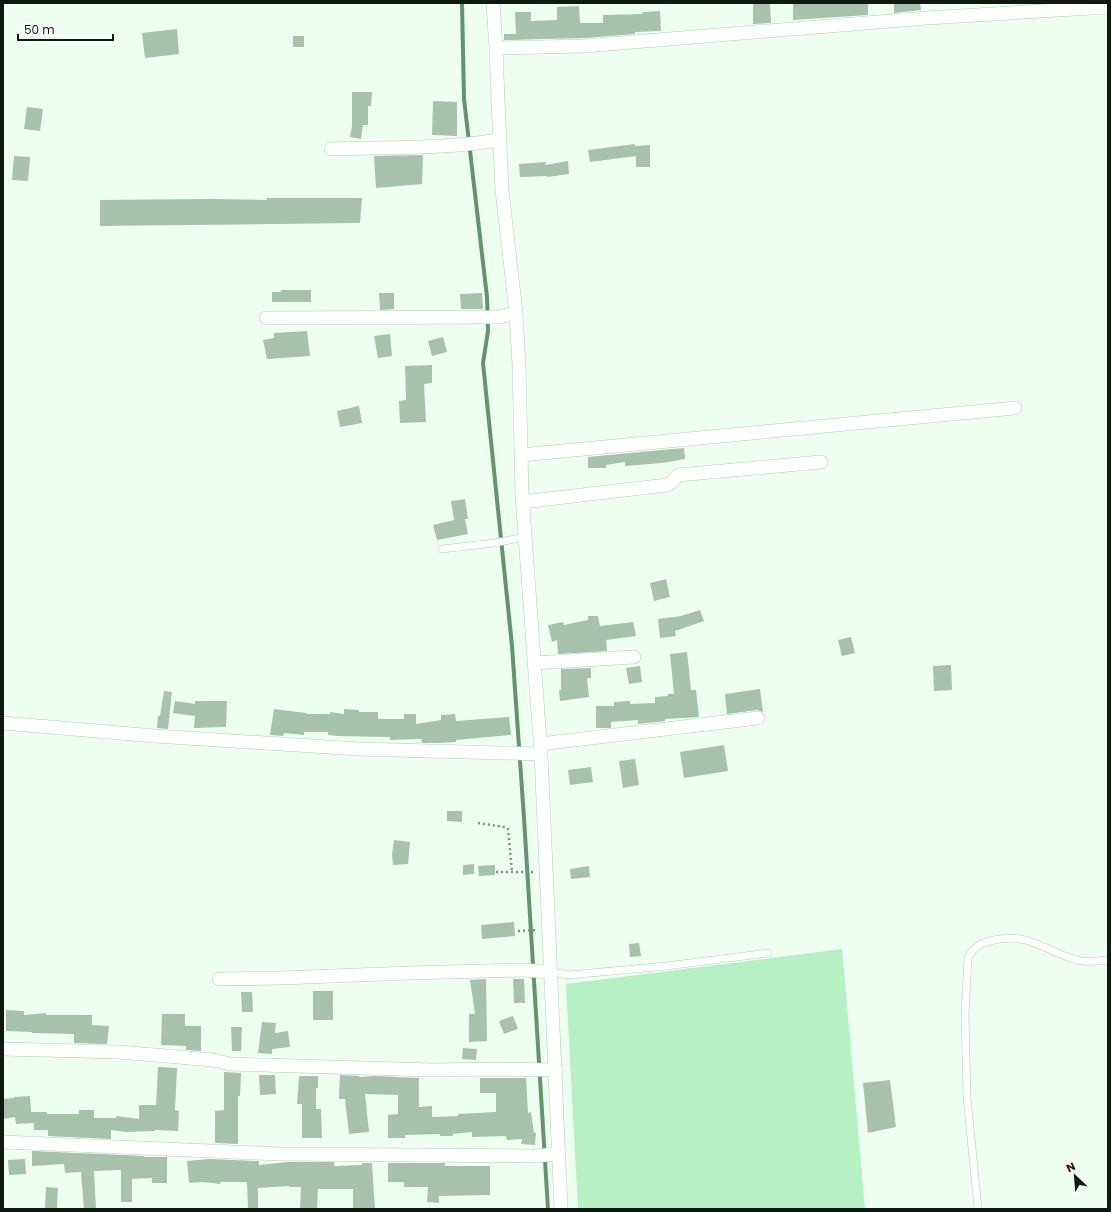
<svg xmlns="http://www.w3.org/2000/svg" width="1111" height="1212" viewBox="0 0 1111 1212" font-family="Poppins,sans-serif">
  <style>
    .green { fill: #b4f0c3 }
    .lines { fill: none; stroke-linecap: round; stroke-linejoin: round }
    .stream { stroke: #62956f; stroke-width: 4 }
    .building { fill: #a7c1ad }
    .service-casing { stroke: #b2cdb8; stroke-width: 8 }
    .minor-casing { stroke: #b2cdb8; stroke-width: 14 }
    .path { stroke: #839186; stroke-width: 2.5; stroke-dasharray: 2 3; stroke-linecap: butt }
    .service { stroke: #fff; stroke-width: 7 }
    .minor { stroke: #fff; stroke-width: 13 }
  </style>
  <rect width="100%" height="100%" fill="#eefef1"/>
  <path class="green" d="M842,949L865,1209H578L566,984Z"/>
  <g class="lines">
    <path class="stream" d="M462,3L464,99L487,297L488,331L483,363L512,646L524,818L548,1209"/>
  </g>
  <path class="building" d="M753,3H770L771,23L753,24Z
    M793,3H868V15L793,20Z
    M894,3H920L921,10L894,13Z
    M579,6L580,23H603V15L643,14L642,12L660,11L661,31L635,32V34L584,38L504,40V34H516L515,12H531V21L557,20V7Z
    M177,29L179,54L145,58L142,33Z
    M293,36H304V47H293Z
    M352,92H372L371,106H368V125H363L361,139L350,137L352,126Z
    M433,101L457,102V136L432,135Z
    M27,107L43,109L40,131L24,129Z
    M635,144V146L650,145V167H636V156L590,162L588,150Z
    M423,155L422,184L376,188L374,156Z
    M14,156L30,157L28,181L12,180Z
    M568,161L569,174L547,177L546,176L520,177L519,164L546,162L545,165Z
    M267,198H362L360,223L100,226V200L213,199L267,200Z
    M281,290H311V302H272V292H281Z
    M379,293H394V309L380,310Z
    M482,293L483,309H461L460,294Z
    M307,331L310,356L267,359L263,340L274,338V333Z
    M390,334L392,356L378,358L374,336Z
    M443,337L447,352L432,356L428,341Z
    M432,365V383L424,384L426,422L400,423L399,401L406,400L405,366Z
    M359,406L362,423L340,427L337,411Z
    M684,448L685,459L662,463L625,466V462L606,465V468H588V457Z
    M465,499L468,519H465L468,534L437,540L433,525L454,520L451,501Z
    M666,579L670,597L654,601L650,583Z
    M700,610L704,621L675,631L676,636L660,638L658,619L681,616Z
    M588,616H598L600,626L633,622L636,636L606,640L607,651L558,654L557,640L552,642L548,625L563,622L564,625L588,620Z
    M851,637L855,653L842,656L838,640Z
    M687,652L691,690H696L699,717L665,719V721L638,724V720L611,722V728H596V706H614V702L630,701V704L655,703V697L668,696V694H674L670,654Z
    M951,665L952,690L934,691L933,666Z
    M640,666L642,682L629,684L626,668Z
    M591,668V678H587L589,697L560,701L559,690H561V669Z
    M760,689L763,712L757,710L727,714L725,694Z
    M164,691L172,692L168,729L157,728L158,716H160Z
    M175,701L195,704V701H227L226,727L194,728L195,716L173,713Z
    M274,709L306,713V714H330V712L344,714V709L359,710V712H378V719H404V714H416V724L441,720V715L455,714L456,721L509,717L511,735L456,740V742L438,743H422L421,739L390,740V737L338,736L328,735V732H304V735L284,733L283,736L270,735Z
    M724,745L728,771L684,778L680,752Z
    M635,759L639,785L623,788L619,761Z
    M591,767L593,782L570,785L568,770Z
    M447,811H462V822L447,821Z
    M394,840L410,842L408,864L393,865L392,854Z
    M474,864V874L463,875V865Z
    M495,865V875L479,876L478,866Z
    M589,866L590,877L571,879L570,869Z
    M514,922L515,936L482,939L481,925Z
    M639,943L641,956L630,957L629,944Z
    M486,979L487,1041L469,1042V1014H475L470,980Z
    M513,979H524L525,1003H514Z
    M313,991H333V1020H313Z
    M241,992H252L253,1012H242Z
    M6,1010L24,1011V1015L46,1013V1015H92V1025L109,1026L107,1044L74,1043V1034L32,1033V1032L6,1031Z
    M162,1014H185V1026H201V1051L186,1050V1046L161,1045Z
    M513,1016L518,1029L504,1034L499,1021Z
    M262,1022L276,1023L275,1033L288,1031L290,1047L272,1049V1054L258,1053Z
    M231,1027H242L241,1051H232Z
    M463,1048L477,1049L476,1060L462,1059Z
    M158,1067L177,1068L175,1110L179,1111L178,1131L155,1130V1131L126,1132L111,1130V1139L48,1136V1130H34V1123L16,1124L15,1117L3,1119V1099L14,1098V1097L30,1096L31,1112H47V1114H79V1110H94V1118H116V1116L139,1119V1105H156Z
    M224,1072L241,1073L240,1096H238V1144L215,1143V1111L224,1110Z
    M259,1075H275L276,1094L260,1095Z
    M340,1075L359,1076V1077L375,1076L419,1078V1107L432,1106V1117L458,1116V1114L496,1112V1093H480V1078H526L528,1113L531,1112L534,1133H536L535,1145L521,1144L522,1139L507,1140L506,1136L472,1137V1132L453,1134V1136H440V1134L405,1135V1138H388V1115L398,1114V1095L365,1094L369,1132L349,1134L345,1099H339Z
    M299,1076H318V1088H316V1109H321L322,1138H302V1104H297Z
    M890,1080L896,1127L868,1133L863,1083Z
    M32,1151L144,1156V1157H167V1183H152V1178L132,1179V1202H121V1170L94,1171L96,1209H84L81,1172L65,1173L64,1164L32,1166Z
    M25,1159L26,1174L9,1175L8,1160Z
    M209,1159L259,1161V1165L288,1162H334V1166L362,1165V1163H372L375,1209H353V1189H318L317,1209H300L301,1187H289V1186L258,1188V1209H248L247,1182H220V1184L203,1182L189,1183L187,1161Z
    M388,1163H445V1166H490V1195L439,1196V1203L427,1202L428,1187H404V1182H388Z
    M46,1187L58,1188L57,1209L45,1208Z"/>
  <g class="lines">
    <g class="service-casing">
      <path id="service" d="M442,549L494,543L525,537
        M551,972L569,975L666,966L768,953
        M978,1209L967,1097L965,1015L968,958C975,945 981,943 994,940C1030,932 1046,952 1077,960C1086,963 1099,961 1108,960"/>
    </g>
    <g class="minor-casing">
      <path id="minor" d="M493,3L496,48L498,101L502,190L516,313L519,365L522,495L541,754L561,1209
        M496,48L584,46L927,18L1108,7
        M331,149C387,147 444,149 499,140
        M266,318L499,317L516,313
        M521,455L1015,408
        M522,502L667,485L672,482L678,475L821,462
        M534,663L634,657
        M3,723L155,736L359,749L541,754
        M540,744L758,718
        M219,979L281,978L409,973L524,970L551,972
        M3,1049L119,1052L213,1060L230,1064L433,1070L496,1069L556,1070
        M3,1142L280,1154L534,1156L558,1154"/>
    </g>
    <path class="path" d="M478,823L505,827L508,829L512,872
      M496,872H534
      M518,931L537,930"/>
    <use href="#service" class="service"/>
    <use href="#minor" class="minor"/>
  </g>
  <rect width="1111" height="1212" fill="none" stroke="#0f1912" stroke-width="8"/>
  <g transform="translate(1075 1176) rotate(334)" stroke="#ffffff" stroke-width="3" paint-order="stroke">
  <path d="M0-3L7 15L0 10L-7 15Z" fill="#0f1912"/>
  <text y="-6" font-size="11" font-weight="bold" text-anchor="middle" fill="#0f1912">N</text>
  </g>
  <path d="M18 34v6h95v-6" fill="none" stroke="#0f1912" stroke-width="2"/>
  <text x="24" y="34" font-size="12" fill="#0f1912" stroke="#ffffff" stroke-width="3" paint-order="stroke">50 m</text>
</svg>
